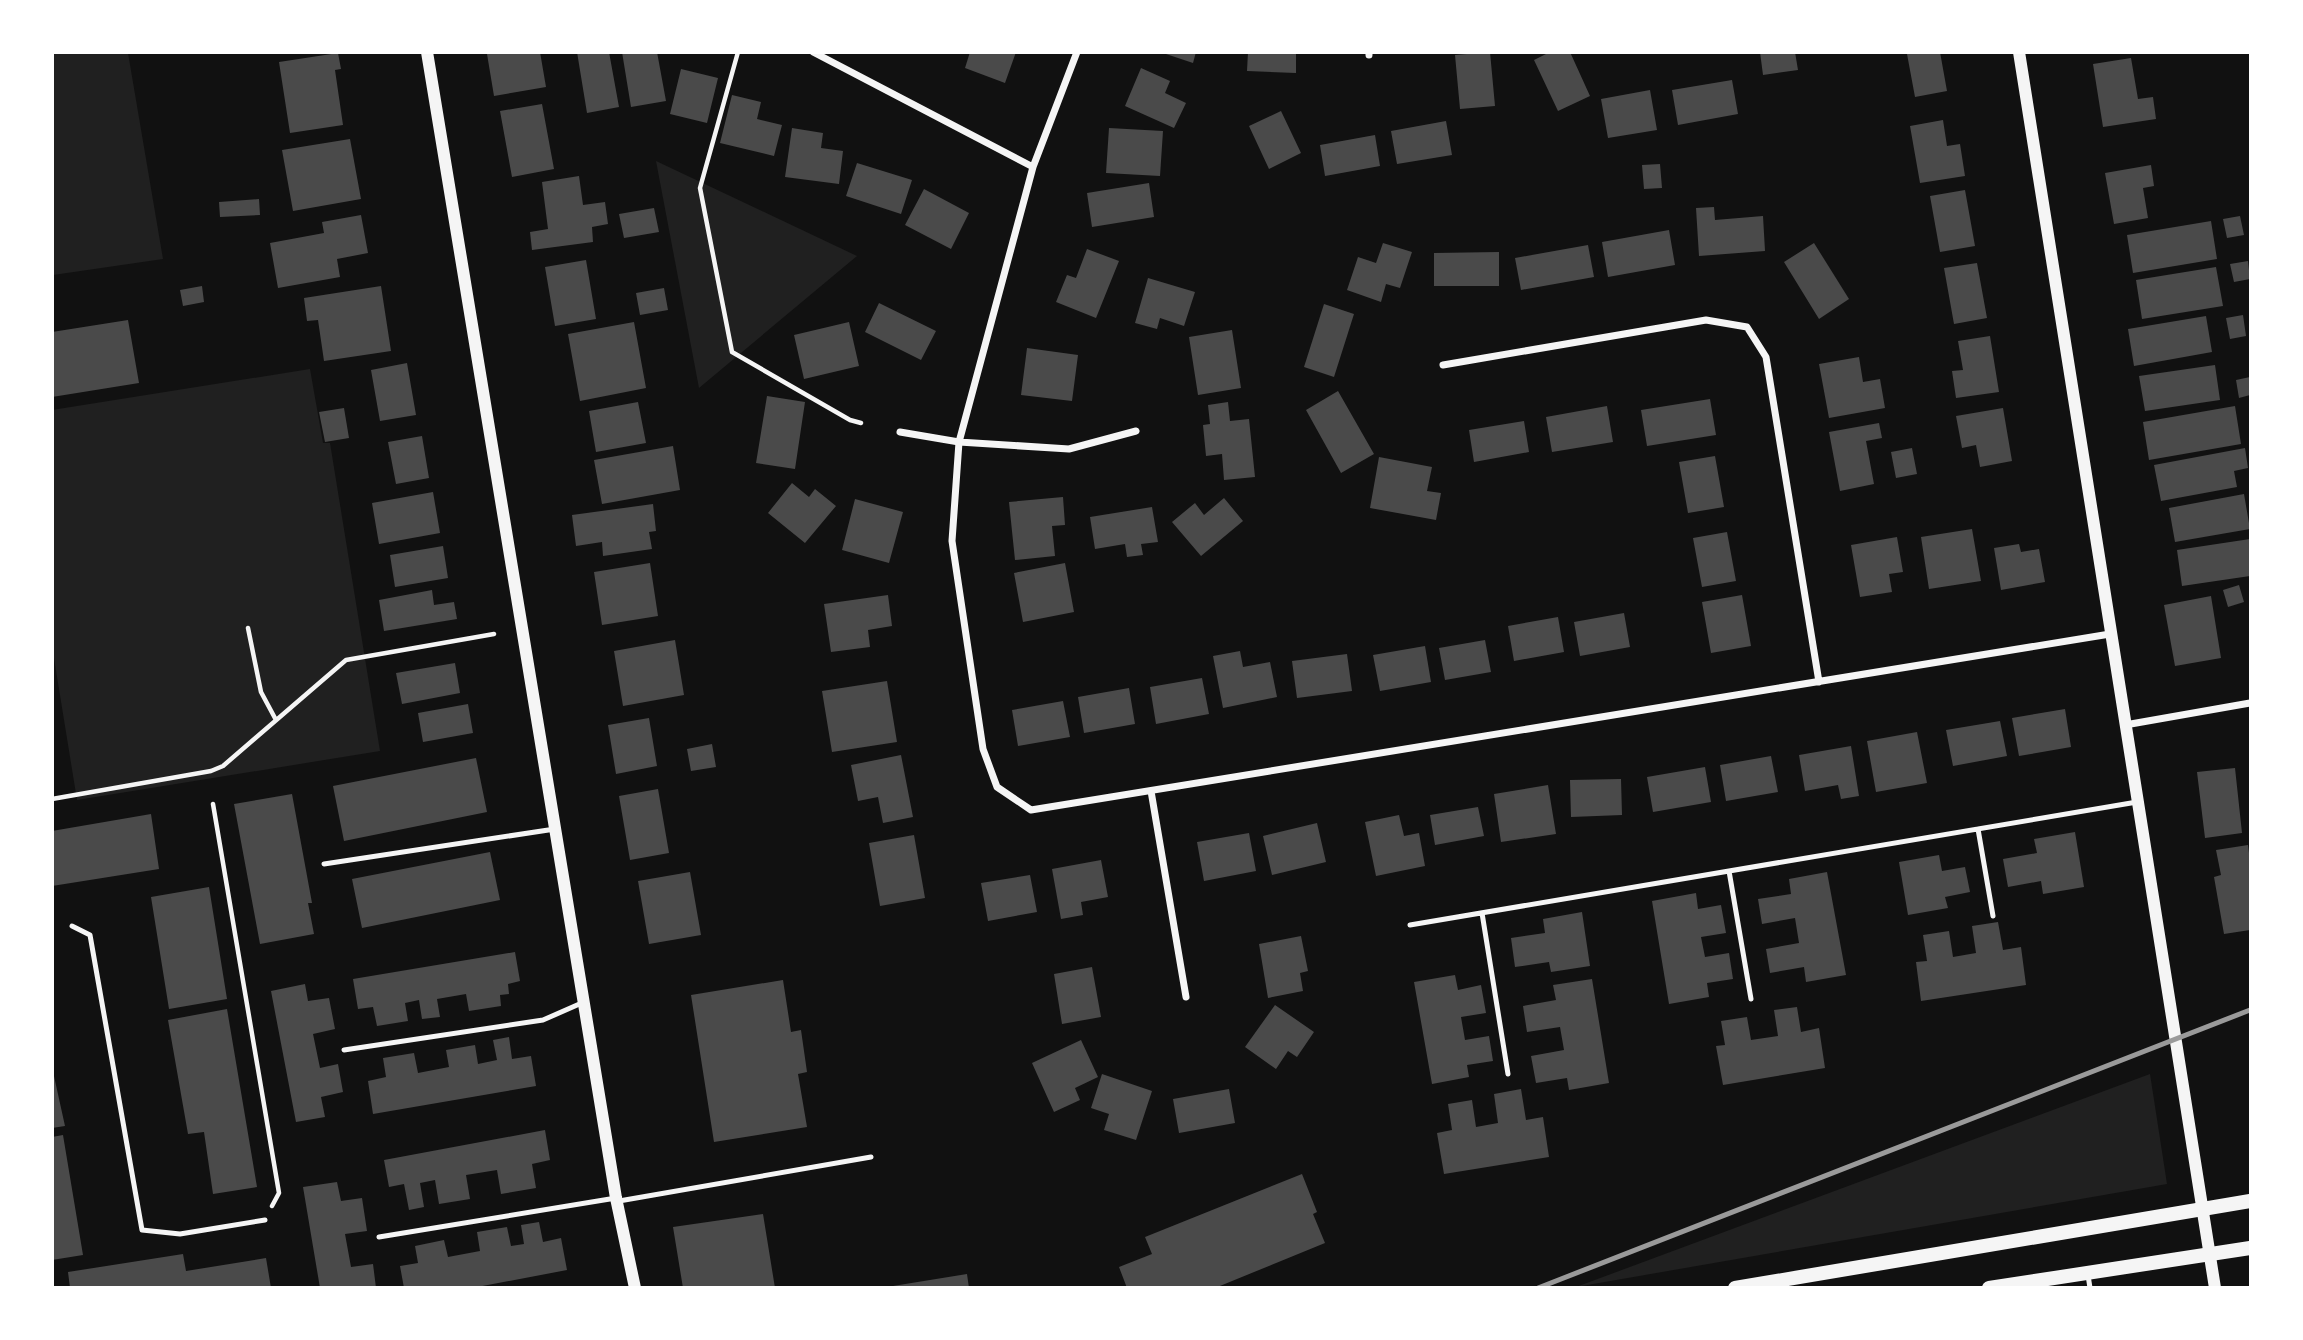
<svg xmlns="http://www.w3.org/2000/svg" width="2303" height="1340" viewBox="0 0 2303 1340" font-family="Lato,sans-serif">
  <style>
    .green { fill: #202020 }
    .building { fill: #4a4a4a }
    .lines { fill: none; stroke-linecap: round; stroke-linejoin: round }
    .path { stroke: #f5f5f5; stroke-width: 4.5 }
    .service { stroke: #f5f5f5; stroke-width: 5 }
    .minor { stroke: #f5f5f5; stroke-width: 7 }
    .tertiary { stroke: #f5f5f5; stroke-width: 12 }
    .secondary { stroke: #f5f5f5; stroke-width: 14 }
    .rail { stroke: #9a9a9a; stroke-width: 5 }
  </style>
  <rect width="100%" height="100%" fill="#111"/>
  <path class="green" d="M53,52L128,53L163,259L53,275Z
    M656,161L857,256L699,388Z
    M310,369L323,443H330L380,751L77,800L53,652L52,410Z
    M2150,1074L2167,1184L1576,1287Z"/>
  <path class="building" d="M497,52H540L546,87L494,96L487,54Z
    M577,52H609L619,107L587,113Z
    M622,52H657L666,101L631,107Z
    M970,52H1016L1005,83L965,68Z
    M1160,52H1196L1193,63Z
    M1248,52H1296V73L1247,71Z
    M1490,52L1495,106L1460,109L1455,55Z
    M1550,52H1570L1590,96L1558,111L1534,60Z
    M1760,52H1795L1798,70L1763,75Z
    M1917,52H1940L1947,91L1915,97L1907,54Z
    M338,53L341,69L335,70L343,125L290,133L279,62Z
    M2131,58L2138,99L2153,97L2156,119L2103,127L2093,64Z
    M1141,68L1170,81L1165,93L1186,103L1174,128L1125,106Z
    M681,69L718,78L707,123L670,114Z
    M1732,80L1738,114L1678,125L1672,90Z
    M1650,90L1657,130L1608,138L1601,99Z
    M732,95L761,102L757,119L782,125L774,156L720,143Z
    M542,104L554,169L512,177L500,111Z
    M1281,111L1301,153L1269,169L1249,126Z
    M1943,120L1947,146L1960,144L1965,176L1920,183L1910,126Z
    M1446,121L1452,155L1397,164L1391,131Z
    M792,128L823,133L821,148L843,151L839,184L785,177Z
    M1109,128L1163,131L1160,176L1106,173Z
    M1375,135L1380,166L1325,176L1320,145Z
    M350,139L361,199L293,211L282,150Z
    M857,163L912,180L901,214L846,196Z
    M1660,164L1662,188L1644,189L1642,165Z
    M2151,165L2154,186L2143,188L2148,218L2114,224L2105,173Z
    M579,176L583,205L605,202L608,224L592,227L593,242L532,250L530,232L548,229L542,182Z
    M1149,183L1154,217L1092,227L1087,193Z
    M924,189L969,213L951,249L905,225Z
    M1965,190L1975,246L1940,252L1930,196Z
    M259,199L260,215L220,217L219,202Z
    M1714,207L1715,220L1763,216L1765,251L1699,256L1696,208Z
    M654,208L659,232L624,238L619,214Z
    M361,215L368,253L337,259L340,277L278,288L270,243L324,233L322,222Z
    M2240,216L2244,235L2227,238L2223,219Z
    M2211,221L2217,259L2133,273L2127,235Z
    M1669,230L1675,265L1608,277L1602,242Z
    M1383,243L1412,252L1400,288L1386,284L1381,302L1347,290L1358,257L1376,263Z
    M1814,243L1849,299L1819,319L1784,262Z
    M1588,245L1594,277L1521,290L1515,258Z
    M1087,249L1119,261L1096,318L1056,302L1067,275L1076,278Z
    M1499,252V286H1434V253Z
    M586,260L596,319L555,326L545,267Z
    M2248,261L2250,279L2234,282L2230,264Z
    M1977,263L1987,318L1954,324L1944,268Z
    M2216,267L2223,306L2142,319L2136,280Z
    M1148,278L1195,292L1184,326L1160,318L1157,329L1135,323Z
    M202,286L204,302L183,306L180,290Z
    M381,286L391,351L324,361L318,320L307,321L304,298Z
    M664,288L668,310L640,315L636,293Z
    M879,303L936,331L921,360L865,332Z
    M1324,304L1354,314L1334,377L1304,367Z
    M2243,315L2246,336L2230,339L2226,318Z
    M2206,316L2212,352L2134,366L2128,329Z
    M128,320L139,383L52,397V332Z
    M634,322L646,388L580,401L568,334Z
    M849,322L859,366L804,379L794,335Z
    M1232,330L1241,388L1198,395L1189,337Z
    M1990,336L1999,392L1956,398L1952,371L1963,370L1958,341Z
    M1027,348L1078,355L1072,401L1021,395Z
    M1859,357L1863,382L1880,379L1885,408L1829,418L1819,364Z
    M407,363L416,415L380,421L371,370Z
    M2215,365L2220,400L2145,411L2139,376Z
    M2250,377V395L2239,398L2236,380Z
    M1338,391L1374,454L1341,473L1306,410Z
    M767,396L805,402L795,469L756,463Z
    M1710,399L1716,435L1647,446L1641,410Z
    M638,402L646,443L596,452L589,411Z
    M1228,402L1230,421L1249,419L1255,477L1224,480L1222,454L1206,456L1203,425L1210,424L1208,405Z
    M1607,406L1613,442L1552,452L1546,417Z
    M2235,406L2241,444L2149,460L2143,422Z
    M344,408L349,438L325,442L319,412Z
    M2003,408L2012,461L1980,467L1976,445L1962,448L1956,416Z
    M1524,421L1529,452L1474,462L1469,430Z
    M1879,423L1882,438L1866,441L1874,484L1840,491L1829,432Z
    M422,436L429,478L396,484L388,442Z
    M673,446L680,490L602,504L594,460Z
    M1912,448L1917,474L1896,478L1891,452Z
    M2245,448L2248,468L2234,471L2237,487L2161,501L2154,465Z
    M1715,456L1724,507L1688,513L1679,462Z
    M1379,457L1432,467L1427,491L1441,493L1436,520L1370,508Z
    M792,483L809,497L815,489L836,506L805,543L768,513Z
    M433,492L440,533L379,544L372,503Z
    M2244,494L2250,529L2175,542L2169,508Z
    M1063,497L1065,525L1052,526L1055,556L1015,560L1009,502Z
    M1224,498L1243,521L1201,556L1172,522L1195,503L1204,515Z
    M855,499L903,512L889,563L842,550Z
    M653,504L656,531L649,532L652,549L603,556L602,542L576,546L572,515Z
    M1152,507L1158,542L1141,544L1143,555L1127,557L1125,544L1095,549L1090,517Z
    M1972,529L1981,581L1929,589L1921,537Z
    M1727,532L1736,581L1702,587L1693,538Z
    M1897,537L1903,572L1889,574L1892,592L1860,597L1851,545Z
    M2250,539V576L2182,586L2177,550Z
    M2019,544L2021,552L2039,549L2045,582L2001,590L1994,548Z
    M443,546L448,578L395,587L390,555Z
    M650,563L658,616L602,625L594,572Z
    M1065,563L1074,612L1023,622L1014,573Z
    M2239,585L2244,602L2228,607L2223,590Z
    M432,590L434,605L454,602L457,619L384,631L379,600Z
    M888,595L892,626L868,630L870,647L831,652L824,604Z
    M1742,595L1751,646L1711,653L1702,602Z
    M2211,596L2221,658L2175,666L2164,605Z
    M1624,613L1630,647L1580,656L1574,622Z
    M1558,617L1564,652L1514,661L1508,626Z
    M675,640L684,695L623,706L614,651Z
    M1485,640L1491,672L1445,680L1439,648Z
    M1425,646L1431,682L1380,691L1373,655Z
    M1240,651L1243,667L1270,662L1277,697L1223,708L1213,656Z
    M1347,654L1352,691L1297,698L1292,661Z
    M455,663L460,693L402,704L396,673Z
    M1202,678L1209,714L1156,724L1150,687Z
    M887,681L897,742L832,752L822,691Z
    M1129,688L1135,724L1084,733L1078,697Z
    M1063,701L1070,737L1018,746L1012,710Z
    M468,704L473,733L423,742L418,713Z
    M2065,709L2071,747L2019,756L2012,718Z
    M649,718L657,766L616,774L608,725Z
    M2000,721L2007,756L1953,766L1946,730Z
    M1917,732L1927,783L1876,792L1867,741Z
    M712,744L716,767L691,771L687,749Z
    M1851,746L1859,796L1841,799L1838,785L1805,791L1799,755Z
    M901,755L913,817L883,823L878,797L858,801L851,765Z
    M1771,756L1778,792L1726,801L1720,765Z
    M476,758L487,812L344,841L333,786Z
    M1705,767L1711,802L1653,812L1647,777Z
    M2235,768L2242,833L2205,838L2197,772Z
    M1621,779L1622,815L1571,817L1570,780Z
    M1548,785L1556,834L1501,842L1494,794Z
    M658,789L669,853L630,860L619,796Z
    M292,794L312,903H308L314,934L260,944L234,804Z
    M1478,807L1484,836L1435,845L1430,815Z
    M151,814L159,869L52,886V831Z
    M1399,815L1404,836L1419,833L1425,866L1376,876L1365,822Z
    M1317,823L1326,862L1272,875L1263,836Z
    M2075,832L2084,887L2043,894L2041,881L2008,887L2003,859L2037,853L2034,839Z
    M1249,833L1256,871L1204,881L1197,842Z
    M914,835L925,898L880,906L869,843Z
    M2248,845L2250,861V930L2224,934L2214,877L2221,875L2216,850Z
    M490,852L500,900L362,928L352,879Z
    M1939,855L1942,871L1965,867L1970,892L1945,897L1948,908L1908,915L1899,862Z
    M1101,860L1108,897L1081,902L1083,915L1061,919L1052,869Z
    M690,872L701,935L649,944L638,881Z
    M1827,872L1846,975L1806,982L1804,967L1770,973L1766,949L1799,943L1795,918L1762,924L1758,899L1791,894L1789,879Z
    M1030,875L1037,912L988,921L981,883Z
    M209,887L227,999L169,1009L151,897Z
    M1696,893L1698,909L1721,905L1726,933L1701,937L1705,957L1729,953L1733,979L1707,983L1709,997L1669,1004L1652,901Z
    M1582,912L1590,966L1551,972L1549,962L1515,967L1511,938L1545,933L1543,919Z
    M1998,922L2003,950L2021,947L2026,985L1921,1001L1916,962L1927,961L1923,935L1949,931L1953,957L1976,953L1972,926Z
    M1301,936L1308,971L1300,973L1303,991L1268,998L1259,944Z
    M515,952L520,981L508,984L509,994L500,995L501,1006L469,1011L466,994L437,999L440,1017L422,1019L419,1000L405,1003L408,1021L377,1026L373,1007L358,1009L353,979Z
    M1092,967L1101,1017L1062,1024L1054,974Z
    M1455,975L1458,990L1481,985L1486,1013L1461,1017L1465,1040L1489,1036L1493,1061L1467,1065L1469,1077L1432,1084L1414,982Z
    M1592,979L1609,1083L1569,1090L1567,1078L1536,1083L1531,1056L1564,1050L1560,1027L1527,1032L1523,1006L1556,1000L1553,985Z
    M783,980L791,1032L801,1030L807,1072L798,1074L807,1127L714,1142L691,995Z
    M305,984L308,1001L329,998L335,1029L313,1034L320,1068L338,1064L343,1092L321,1097L325,1117L296,1122L271,991Z
    M1275,1005L1314,1032L1297,1057L1288,1051L1276,1069L1245,1047Z
    M1797,1007L1801,1032L1819,1028L1825,1068L1723,1085L1716,1046L1725,1045L1721,1021L1747,1017L1751,1040L1778,1036L1774,1010Z
    M227,1009L257,1187L213,1194L204,1132L188,1134L168,1020Z
    M509,1037L512,1059L531,1056L536,1086L373,1114L368,1081L386,1077L383,1058L414,1053L418,1073L449,1067L446,1050L475,1045L478,1064L497,1060L493,1040Z
    M1081,1040L1098,1077L1075,1088L1080,1100L1054,1112L1032,1063Z
    M52,1067L65,1126L52,1128Z
    M1102,1074L1152,1091L1136,1140L1104,1130L1109,1114L1091,1108Z
    M1229,1089L1235,1123L1179,1133L1173,1099Z
    M1521,1089L1526,1120L1543,1117L1549,1157L1444,1174L1437,1133L1452,1130L1448,1104L1472,1100L1476,1127L1498,1123L1494,1094Z
    M545,1130L550,1160L532,1164L536,1188L501,1194L497,1170L466,1175L470,1199L439,1204L435,1180L420,1183L424,1207L409,1210L404,1184L389,1187L384,1160Z
    M63,1135L83,1255L52,1260V1137Z
    M1302,1174L1317,1212L1313,1214L1325,1243L1215,1288H1127L1119,1267L1152,1254L1145,1237Z
    M337,1182L341,1201L362,1198L367,1231L345,1234L351,1267L373,1264L376,1288H320L303,1187Z
    M763,1214L775,1288H683L673,1227Z
    M539,1222L543,1242L561,1238L567,1270L472,1288H404L400,1266L418,1263L415,1246L444,1240L448,1257L480,1251L477,1232L507,1227L511,1246L524,1244L521,1225Z
    M183,1254L186,1271L266,1258L271,1288H70L68,1272Z
    M967,1274L969,1288H893V1286Z"/>
  <g class="lines">
    <path class="path" d="M738,52L700,188L732,352L850,420L861,423
      M248,628L261,692L276,720
      M52,799L211,771L223,766L346,660L494,634
      M213,804L279,1193L272,1206"/>
    <path class="service" d="M1978,829L1993,916
      M324,864L555,829
      M1729,871L1751,999
      M1482,913L1508,1074
      M1410,925L2137,802
      M72,926L90,935L142,1230L180,1234L265,1220
      M344,1050L543,1020L584,1002
      M619,1201L871,1157
      M379,1237L616,1198
      M2088,1275L2090,1288"/>
    <path class="minor" d="M813,52L1033,167
      M1077,52L1033,167L959,442L952,541L983,749L997,787L1031,810L2110,634
      M1369,52V55
      M1443,365L1706,320L1747,327L1766,357L1819,682
      M900,432L959,442L1069,449L1136,431
      M2125,725L2250,703
      M1151,791L1186,997"/>
    <path class="tertiary" d="M427,52L616,1198L635,1288
      M2019,52L2215,1288"/>
    <path class="secondary" d="M1735,1288L2250,1201
      M1989,1288L2250,1248"/>
    <path class="rail" d="M1538,1288L2250,1010"/>
  </g>
  <rect width="2303" height="1340" fill="none" stroke="#ffffff" stroke-width="108"/>
</svg>
